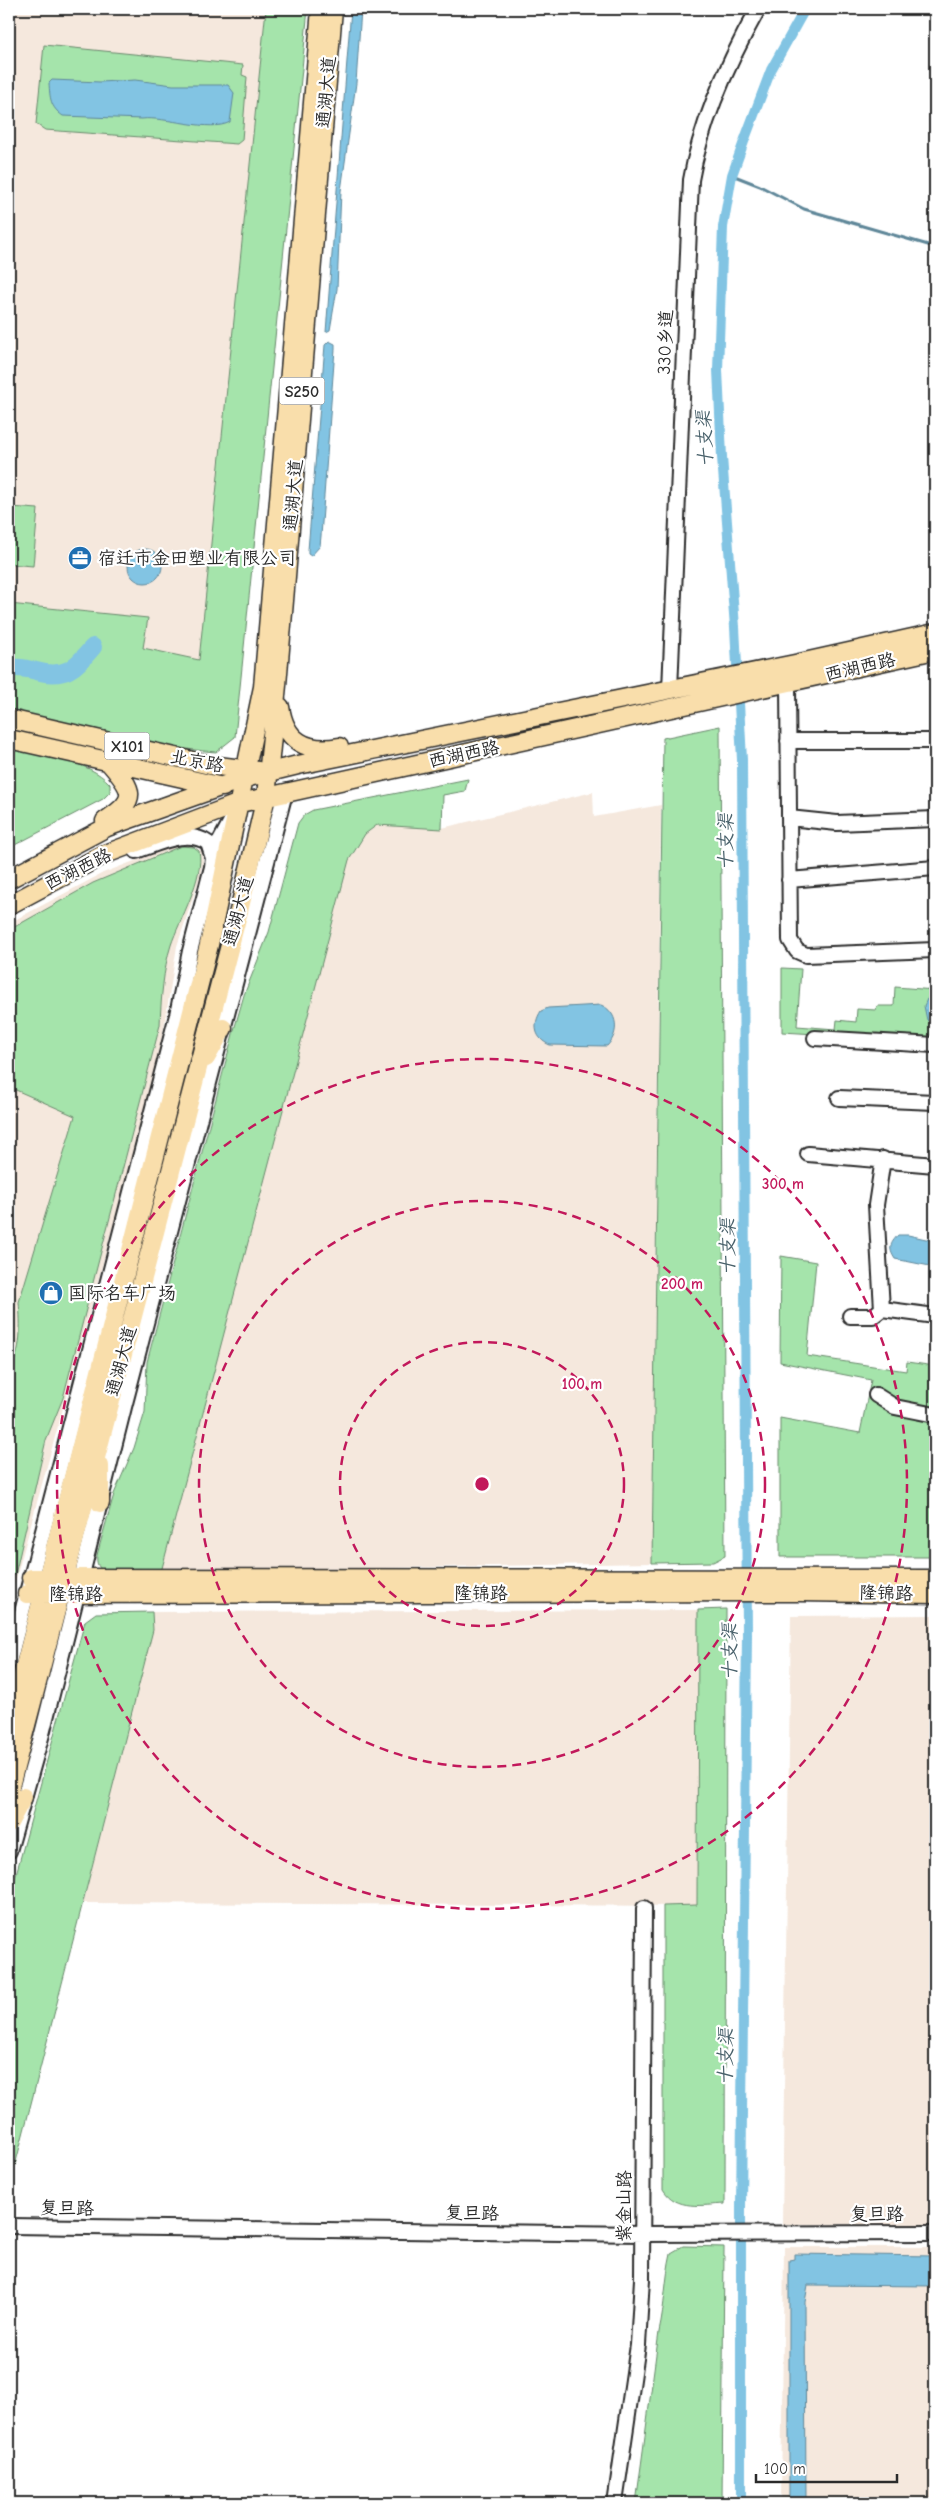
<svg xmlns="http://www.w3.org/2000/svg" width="944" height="2512" viewBox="0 0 944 2512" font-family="'Comic Neue','LXGW WenKai TC',sans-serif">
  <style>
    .built { fill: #f5e8dd }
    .green { fill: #a5e4ab; stroke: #68886b }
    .water { fill: #82c4e3; stroke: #5f8799 }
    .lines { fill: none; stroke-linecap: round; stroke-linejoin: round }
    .stream { stroke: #5f8799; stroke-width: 3 }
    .canal { stroke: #82c4e3; stroke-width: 10 }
    .river { stroke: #82c4e3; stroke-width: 18 }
    .minor-casing { stroke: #2b2b2b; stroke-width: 18 }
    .major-casing { stroke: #2b2b2b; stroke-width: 21 }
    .minor { stroke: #fff; stroke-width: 14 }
    .major { stroke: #f9deab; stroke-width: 18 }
    .ring { fill: none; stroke: #c2185b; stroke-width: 2.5; stroke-dasharray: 9 6 }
    .labels { text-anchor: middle; stroke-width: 4.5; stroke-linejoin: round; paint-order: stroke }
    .shield { fill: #fff; stroke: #6b6b6b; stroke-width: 1 }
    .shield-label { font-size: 16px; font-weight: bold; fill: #2b2b2b }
    .street-label { font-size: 18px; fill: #2b2b2b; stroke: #fff }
    .poi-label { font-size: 18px; fill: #2b2b2b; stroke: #fff; text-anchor: start }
    .water-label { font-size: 19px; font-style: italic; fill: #49616b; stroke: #fff }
    .centre { fill: #c2185b; stroke: #fff; stroke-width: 2.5 }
    .ring-label { font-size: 15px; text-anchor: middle; font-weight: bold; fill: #c2185b; stroke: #fff; stroke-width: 4.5; stroke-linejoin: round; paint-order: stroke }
  </style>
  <rect width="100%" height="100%" fill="#fff"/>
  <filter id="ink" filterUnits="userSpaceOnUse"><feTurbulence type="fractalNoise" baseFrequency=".02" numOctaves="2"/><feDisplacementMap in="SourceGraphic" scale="10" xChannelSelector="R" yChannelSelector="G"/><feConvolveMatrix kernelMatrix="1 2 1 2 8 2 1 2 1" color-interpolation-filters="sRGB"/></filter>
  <g filter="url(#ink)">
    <path class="built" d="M9,9H266L199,661L9,616Z
      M593,792L594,817L661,805L652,1563L161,1572L349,860L365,834L377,825L442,828Z
      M179,844H188L202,851L203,861L200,877L177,946L164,1028L139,1132L9,1604V923L103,873Z
      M698,1610L697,1906L83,1903L153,1630L152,1612Z
      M935,1615V2225L782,2224L791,1616Z
      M784,2247H935V2503H781Z"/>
    <path class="green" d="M266,9H308L235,737L216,752C146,747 76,725 9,709V604L148,618L143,648L199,660Z
      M44,45L243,65L242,75L247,77L242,140L237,144L45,130L36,124Z
      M11,507L38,509L33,566L9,564Z
      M720,726L725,1556L713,1562L652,1563L663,738Z
      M9,748C40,756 88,759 110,784V792L103,799L9,848Z
      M468,779L465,791L443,795L442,829L377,825L365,834L349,860L161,1572H106C98,1568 96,1564 97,1555L114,1494L134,1448L145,1412L147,1362L234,1030L244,995L269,932L298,823L304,815L313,810Z
      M181,846L194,847L199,851C205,876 179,921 171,945C163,970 161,999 160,1025L63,1398L46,1440L15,1575L9,1573V1371C22,1352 21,1325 19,1302L75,1116L9,1087V930L93,883Z
      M782,968L801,969L797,1026L836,1029L837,1020L856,1022L857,1009L876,1010L877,1006H894L895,987L935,990V1041L782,1032Z
      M781,1256L816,1262L807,1356L906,1371L907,1362L935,1366V1557H780V1418L860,1433L871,1380L780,1362Z
      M726,1609L725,2204C703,2205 676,2211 663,2189V1906L697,1905L698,1610Z
      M152,1612L153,1630L9,2189V1900L85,1621L96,1613Z
      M683,2246L724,2247L722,2503H636L659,2332C665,2306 665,2279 671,2253Z"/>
    <path class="water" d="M351,9H361L356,83L341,191L337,289L330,330L326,332Z
      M52,80L100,82L135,80L173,85H228L234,93L230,122C211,133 164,116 142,119L63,116C50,107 50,98 49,83Z
      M329,341L335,344V349L321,536L320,546L311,556L308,554V550L325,345Z
      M128 566a17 17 0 1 1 34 0a17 17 0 1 1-34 0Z
      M935,995V1025L927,1020L924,1006L927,999Z
      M601,1005C618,1012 620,1033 607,1046L550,1045C535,1039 532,1025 541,1011L548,1008Z
      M898,1235H908L935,1241V1267L895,1259C888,1248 890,1244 898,1235Z
      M794,2254L935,2256V2286L808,2285L805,2302L806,2503H789V2260L794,2259Z"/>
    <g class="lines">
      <path class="stream" d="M732,175L760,186L804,209L935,247"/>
      <path class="canal" d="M741,2503V2209L747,1635L742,760L735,627L722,457L718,370L723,227L732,175L746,136L771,70L805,9"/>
      <path class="river" d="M9,669C18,666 27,669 36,671C66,679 75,668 93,647"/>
      <g class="minor-casing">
        <path id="minor" d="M788,683L790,940L797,951L806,955L935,950
          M670,690L691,180C701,121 729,61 758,9
          M788,741H935
          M789,818L837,823L935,819
          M214,861L219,843L232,819
          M789,880L935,868
          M815,1038L935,1045
          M839,1098L935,1102
          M808,1154L935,1165
          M882,1309L876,1205L883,1159
          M850,1316H873L882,1309L935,1316
          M876,1395L895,1407L935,1415
          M9,1662L177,1015L190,951L212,867L213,858L208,843C187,828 158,844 136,851
          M9,1851L42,1734L124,1407L285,793
          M9,2226L643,2234L935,2233
          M615,2503L638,2345L642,2279L644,1908"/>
      </g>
      <g class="major-casing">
        <path id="major" d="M280,707C285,741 306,753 339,747
          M9,719L210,765L258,771
          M9,739L223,787
          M105,821C139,799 134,791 109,762
          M9,879L107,827L245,778L298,765L795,664L935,633
          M9,905L103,855L240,803L935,650
          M206,1058L223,1028
          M100,1503V1466
          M31,1578L935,1579
          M27,1594L800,1592L935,1594
          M9,1728L209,945L263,687L321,9
          M9,1790L240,907L266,797L277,685L333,9
          M9,1823L23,1797"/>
      </g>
      <use href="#minor" class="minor"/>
      <use href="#major" class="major"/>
    </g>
  </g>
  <g class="ring">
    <circle cx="482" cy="1484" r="142"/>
    <circle cx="482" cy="1484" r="283"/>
    <circle cx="482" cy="1484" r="425"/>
  </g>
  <defs>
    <g id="office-disc" transform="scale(1.25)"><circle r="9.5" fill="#1f6fb2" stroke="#fff"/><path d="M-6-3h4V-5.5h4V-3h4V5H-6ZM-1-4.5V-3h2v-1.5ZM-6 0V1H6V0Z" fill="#fff"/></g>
    <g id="shop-disc" transform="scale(1.25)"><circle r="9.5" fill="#1f6fb2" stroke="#fff"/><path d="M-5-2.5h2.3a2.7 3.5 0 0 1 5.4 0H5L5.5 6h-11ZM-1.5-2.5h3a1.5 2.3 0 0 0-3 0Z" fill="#fff"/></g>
  </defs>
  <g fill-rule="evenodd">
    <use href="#office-disc" x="80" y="558"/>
    <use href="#shop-disc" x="51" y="1293"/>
  </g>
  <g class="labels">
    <g class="shield">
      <rect x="279.5" y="377.5" width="45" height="27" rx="4"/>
      <rect x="104.5" y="732.5" width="45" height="27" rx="4"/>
    </g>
    <g class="shield-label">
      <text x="302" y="397">S250</text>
      <text x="127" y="752">X101</text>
    </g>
    <g class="street-label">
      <text transform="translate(326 92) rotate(-85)" y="6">通湖大道</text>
      <text transform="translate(665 342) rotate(-88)" y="6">330乡道</text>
      <text transform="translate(293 495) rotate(-85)" y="6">通湖大道</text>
      <text transform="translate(860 667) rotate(-13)" y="6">西湖西路</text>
      <text transform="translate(464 754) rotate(-12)" y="6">西湖西路</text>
      <text transform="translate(197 761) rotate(11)" y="6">北京路</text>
      <text transform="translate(78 869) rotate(-26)" y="6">西湖西路</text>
      <text transform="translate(238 911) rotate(-75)" y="6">通湖大道</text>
      <text transform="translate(121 1361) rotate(-75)" y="6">通湖大道</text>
      <text x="481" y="1599">隆锦路</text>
      <text transform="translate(886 1593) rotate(1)" y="6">隆锦路</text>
      <text x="76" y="1600">隆锦路</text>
      <text transform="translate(624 2206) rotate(-90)" y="6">紫金山路</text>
      <text transform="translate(67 2208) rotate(1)" y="6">复旦路</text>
      <text transform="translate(472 2213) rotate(1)" y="6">复旦路</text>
      <text x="877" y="2220">复旦路</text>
    </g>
    <g class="poi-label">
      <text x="98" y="564">宿迁市金田塑业有限公司</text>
      <text x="68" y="1299">国际名车广场</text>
    </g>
    <g class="water-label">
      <text transform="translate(704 439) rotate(-93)" y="7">十支渠</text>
      <text transform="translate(725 842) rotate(-90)" y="7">十支渠</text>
      <text transform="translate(727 1247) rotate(-90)" y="7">十支渠</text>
      <text transform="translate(729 1652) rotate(-90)" y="7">十支渠</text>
      <text transform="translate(725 2057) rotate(-89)" y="7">十支渠</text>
    </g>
  </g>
  <circle cx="482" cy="1484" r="8" class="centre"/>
  <g class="ring-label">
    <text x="783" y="1189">300 m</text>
    <text x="682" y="1289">200 m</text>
    <text x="582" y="1389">100 m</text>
  </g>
  <rect width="944" height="2512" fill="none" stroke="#fff" stroke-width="30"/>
  <rect x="15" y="15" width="914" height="2482" fill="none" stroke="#2b2b2b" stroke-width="2" filter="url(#ink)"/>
  <path d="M756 2474v8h141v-8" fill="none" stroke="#2b2b2b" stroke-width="2.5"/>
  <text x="764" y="2474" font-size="15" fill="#2b2b2b" stroke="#ffffff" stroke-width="4" paint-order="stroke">100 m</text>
</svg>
